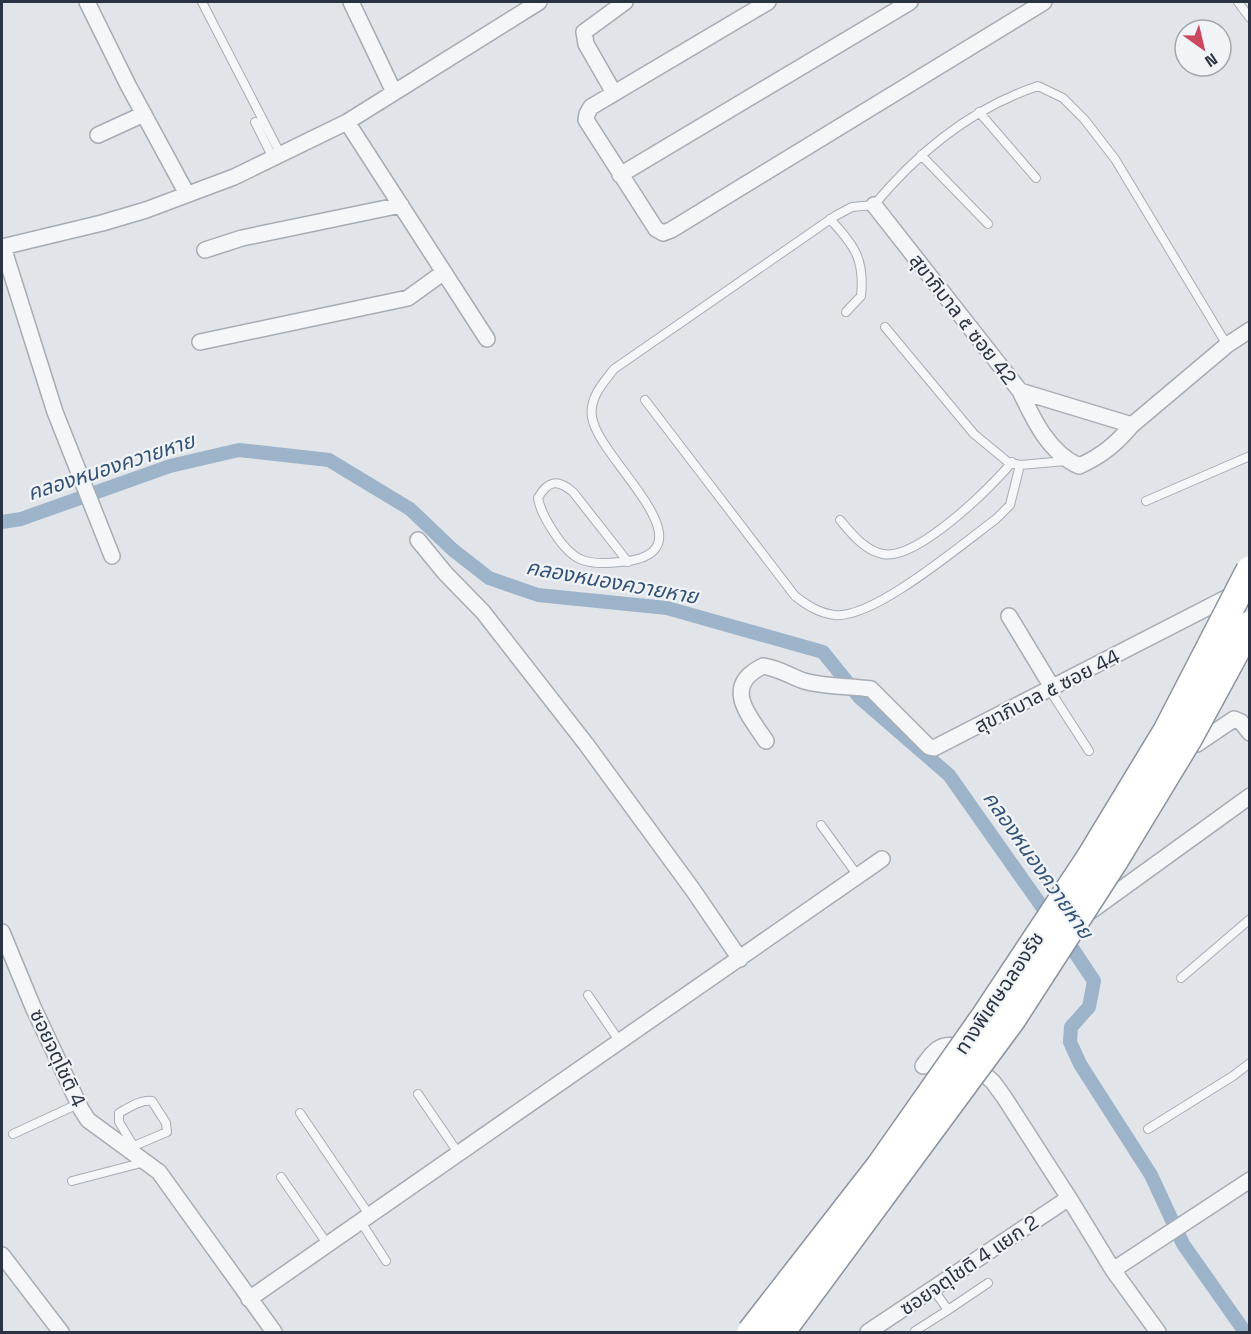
<svg xmlns="http://www.w3.org/2000/svg" width="1251" height="1334" viewBox="0 0 1251 1334" font-family="'Space Grotesk','Noto Sans Thai',sans-serif">
  <style>
    .lines { fill: none; stroke-linecap: round; stroke-linejoin: round }
    .canal { stroke: #9db3c9; stroke-width: 14 }
    .service-casing { stroke: #a6acb4; stroke-width: 10 }
    .minor-casing { stroke: #a6acb4; stroke-width: 18 }
    .service { stroke: #f4f6f8; stroke-width: 8 }
    .minor { stroke: #f4f6f8; stroke-width: 15 }
    .motorway-bridge-casing { stroke: #8992a0; stroke-width: 30; stroke-linecap: butt }
    .motorway-bridge { stroke: #fff; stroke-width: 27 }
    .labels { text-anchor: middle; stroke-width: 4.5; stroke-linejoin: round; paint-order: stroke }
    .street-label { font-size: 20px; fill: #2a3341; stroke: #f1f4f7 }
    .water-label { font-size: 21px; font-style: italic; fill: #345275; stroke: #f1f4f7 }
  </style>
  <rect width="100%" height="100%" fill="#e1e5ea"/>
  <g class="lines">
    <path class="canal" d="M2,522L21,519L170,466L239,450L329,460L410,509L453,550L489,578L538,595L667,608L823,652L860,698L949,775L1052,921
      M1064,936L1094,981L1089,1007L1071,1027L1070,1042L1080,1064L1151,1175L1183,1244L1245,1332"/>
    <g class="service-casing">
      <path id="service" d="M202,2L281,155
        M1238,2L1250,18
        M979,112L1036,178
        M255,122L273,158
        M921,155L988,224
        M830,219C854,245 865,259 861,296L846,312
        M885,327L974,434L1008,462L1020,465L1066,461
        M645,400L795,596C808,606 819,613 835,615C874,619 962,544 996,519L1010,505L1020,465
        M1146,501L1250,456
        M840,520C851,533 865,551 883,554C916,561 991,488 1012,462
        M628,562L573,492C558,479 548,480 538,498C540,510 546,520 553,531C572,561 585,566 620,562C720,553 598,460 592,417C589,398 603,383 614,369L835,216L852,207L874,205C918,152 972,108 1038,86L1063,98L1084,119L1115,159L1227,345
        M1049,689L1089,751
        M821,825L858,876
        M1181,978L1250,919
        M588,995L620,1042
        M418,1094L459,1154
        M300,1113L370,1216
        M1148,1129L1233,1076L1250,1063
        M13,1134L78,1104
        M127,1149L167,1132L166,1123L152,1101C141,1099 128,1108 119,1113V1122L133,1145
        M281,1177L328,1245
        M72,1181L145,1162
        M361,1222L386,1261
        M933,1289L948,1310L988,1283
        M915,1331L948,1310"/>
    </g>
    <g class="minor-casing">
      <path id="minor" d="M87,2L128,85L187,194
        M351,2L394,92
        M768,2L591,107L587,114L586,120L656,229L663,233L671,230L1044,2
        M614,93L586,44L584,32L625,2
        M347,122L487,339
        M98,135L144,114
        M620,175L910,2
        M874,205L1020,391L1132,425L1227,345L1250,330
        M2,247L102,223L146,210L234,177L347,122L539,2
        M3,247L55,412L112,556
        M205,250L242,238L401,205
        M200,342L408,298L444,272
        M1020,391C1033,419 1049,453 1079,466C1102,456 1117,443 1132,425
        M418,540L445,573L483,612L586,744L693,890L740,959
        M1009,616L1052,687
        M766,741C748,714 722,686 763,666C778,668 790,676 804,681C826,687 849,686 871,689L929,747L934,748L1234,594
        M1197,744L1234,719L1241,722L1250,733
        M1091,911L1250,796
        M2,932L33,1007L81,1109L88,1120L159,1172L274,1332
        M923,1066C931,1055 938,1043 954,1046L993,1082L1004,1097L1069,1198L1113,1270L1158,1332
        M2,1255L61,1332
        M1113,1270L1250,1180
        M249,1299L882,859
        M868,1332L1069,1198"/>
    </g>
    <use href="#service" class="service"/>
    <use href="#minor" class="minor"/>
    <g class="motorway-bridge-casing">
      <path id="motorway-bridge" d="M751,1332L880,1166L986,1015L1090,858L1167,731L1250,570
        M781,1332L1012,1019L1114,861L1188,739L1250,625"/>
    </g>
    <use href="#motorway-bridge" class="motorway-bridge"/>
  </g>
  <g class="labels">
    <g class="street-label">
      <text transform="translate(963 319) rotate(52)" y="7">สุขาภิบาล ๕ ซอย 42</text>
      <text transform="translate(1047 691) rotate(-27)" y="7">สุขาภิบาล ๕ ซอย 44</text>
      <text transform="translate(999 993) rotate(-56)" y="7">ทางพิเศษฉลองรัช</text>
      <text transform="translate(58 1058) rotate(65)" y="7">ซอยจตุโชติ 4</text>
      <text transform="translate(969 1265) rotate(-34)" y="7">ซอยจตุโชติ 4 แยก 2</text>
    </g>
    <g class="water-label">
      <text transform="translate(111 467) rotate(-18)" y="7">คลองหนองควายหาย</text>
      <text transform="translate(612 582) rotate(10)" y="7">คลองหนองควายหาย</text>
      <text transform="translate(1038 865) rotate(55)" y="7">คลองหนองควายหาย</text>
    </g>
  </g>
  <rect width="1251" height="1334" fill="none" stroke="#2a3341" stroke-width="6"/>
  <g transform="translate(1203 48) rotate(146)"><circle r="28" fill="#f1f4f7" stroke="#a1a7ae" stroke-width="1.5"/>
  <path d="M0-4.5L10 22L0 15L-10 22Z" fill="#cd485e"/>
  <text y="-9" font-size="16" font-weight="bold" text-anchor="middle" fill="#2a3341">N</text>
  </g>
</svg>
